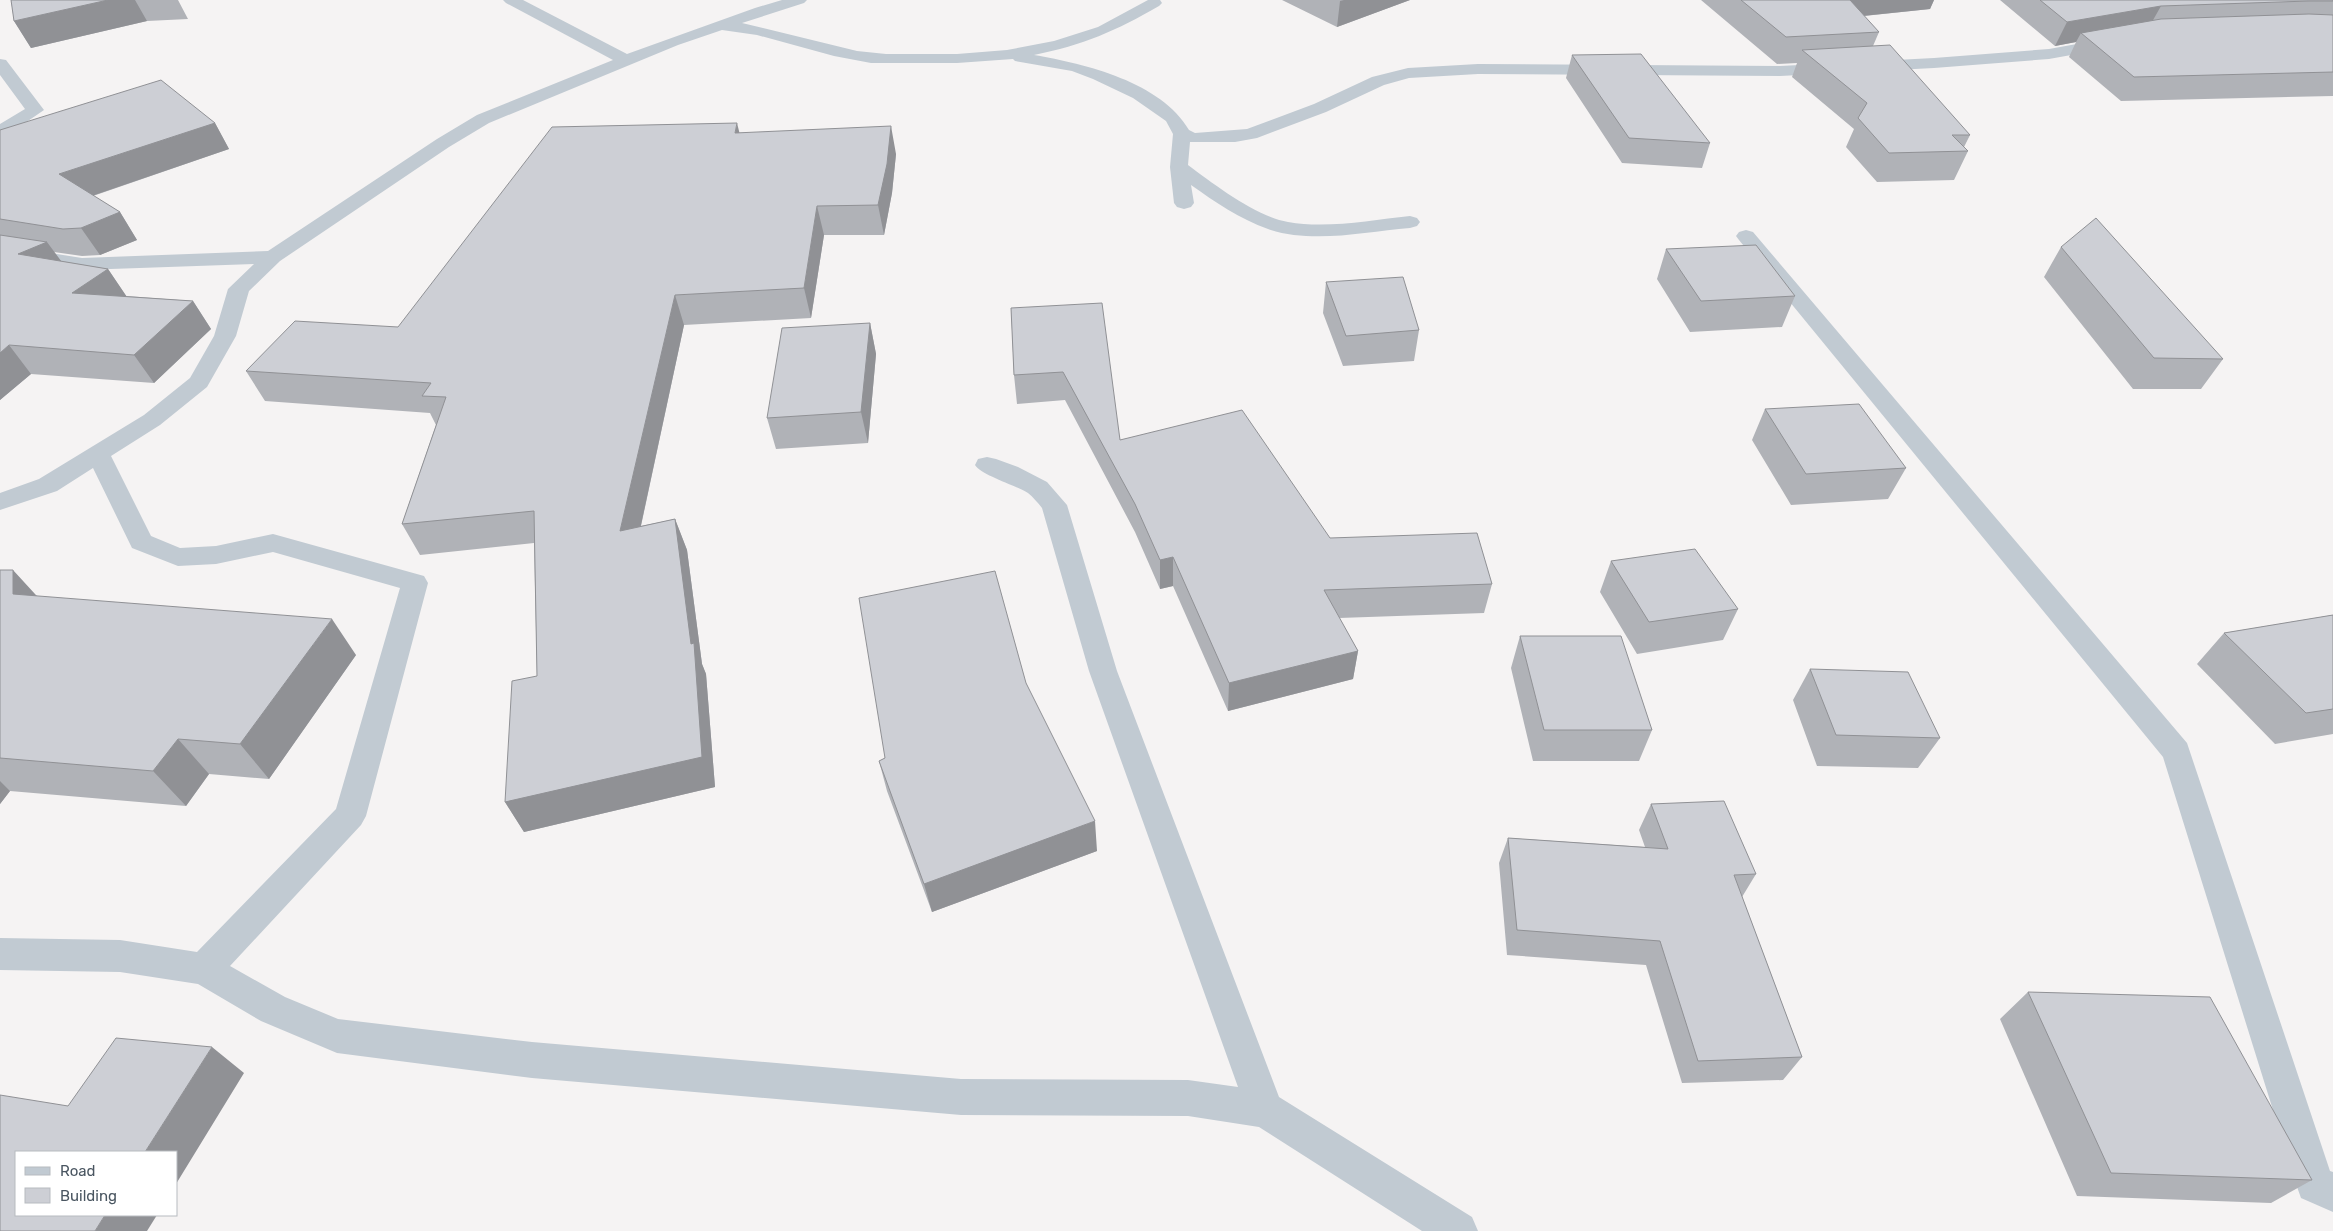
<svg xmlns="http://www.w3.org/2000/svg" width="2333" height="1231" viewBox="0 0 2333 1231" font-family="Rubik,sans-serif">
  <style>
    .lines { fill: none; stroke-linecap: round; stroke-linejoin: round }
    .street { fill: #c1cad2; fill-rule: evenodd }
    .wall { fill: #b0b2b7 }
    .shaded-wall { fill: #909195 }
    .building { fill: #cdcfd5; stroke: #909195 }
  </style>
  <rect width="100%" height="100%" fill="#f5f3f3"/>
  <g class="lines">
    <path class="street" d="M503,0H523L627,54L755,8L782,0H807L804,3L742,23L857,51L886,54H957L1007,50L1054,41L1098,27L1148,0H1160L1162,3L1159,6C1116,31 1083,45 1034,55C1086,64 1161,82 1189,130L1195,133L1247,129L1314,104L1372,77L1408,68L1478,64L1780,66L1934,58L2049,49L2110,38L2116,40L2118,43L2116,46L2110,48L2049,59L1934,68L1780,76L1478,74L1409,78L1384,85L1326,112L1257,138L1235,142H1190L1188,165C1215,185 1255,216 1288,222C1327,229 1371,220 1410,216L1417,218L1420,222L1417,226L1410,228C1364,232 1312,244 1268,229C1240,219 1215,202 1191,185L1194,203L1191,207L1184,209L1177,207L1174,203L1170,167L1173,134L1166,121L1133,98L1093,79L1072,71L1015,61L1013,59L957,63H871L834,56L757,35L722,30L678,45L489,123L449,147L280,261L249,291L236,336L207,387L160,425L111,456L151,536L180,548L216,546L273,534L424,576L428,583L366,816L361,825L230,966L285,997L338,1019L532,1042L961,1079L1188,1080L1238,1087L1089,671L1042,508C1038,503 1033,497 1028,493C1015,485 981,475 975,465L978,459L987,457L996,459L1018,467L1047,482L1067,505L1117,671L1279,1097L1472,1217L1478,1231H1422L1259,1127L1188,1116L961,1115L532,1078L337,1053L261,1021L198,984L120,972L0,970V938L120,940L197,952L336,809L400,588L273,552L216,564L178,566L132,548L93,468L57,491L0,510V493L39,479L144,415L190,378L214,336L228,289L254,264L82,270L0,257V245L82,258L268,251L437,139L477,115L613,60L506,3Z
      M0,59L6,60L44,110L6,136L0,137V124L25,109L0,75Z
      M1746,230L1753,232L2187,743L2330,1171L2333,1172V1212L2301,1198L2296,1184L2163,757L1739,240L1736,236L1739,232Z"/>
  </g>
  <path class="wall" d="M11,0H178L188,19L147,21L31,48L14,21Z
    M1282,0H1410L1337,27Z
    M1701,0H1934L1930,9L1864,16L1879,32L1873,46L1970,135L1964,147L1968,151L1954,180L1877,182L1846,147L1854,129L1792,77L1797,63L1777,64Z
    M2000,0H2333V96L2121,101L2069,57L2076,42L2055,46Z
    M1572,55L1710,143L1702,168L1622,163L1566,78Z
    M215,123L229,149L93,196L120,212L137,240L100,255L82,256L54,252L61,261L108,269L126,296L193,301L211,329L154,383L31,374L0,400V130Z
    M739,133L896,154L892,193L884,235H824L811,318L684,325L641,526L675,519L687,550L702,664L706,674L715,787L524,832L505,802L537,676L534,543L420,555L402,524L436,425L430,413L265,401L246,371L398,327Z
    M2061,247L2223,359L2201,389H2133L2044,277Z
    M1666,249L1795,296L1782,327L1690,332L1657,279Z
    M1326,282L1419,330L1414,361L1343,366L1323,313Z
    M1011,308L1120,440L1330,538L1492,584L1484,613L1339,618L1358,651L1353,679L1228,711L1173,586L1160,589L1135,532L1065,400L1017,404L1014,375Z
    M870,323L876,354L868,443L776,449L767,418Z
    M1765,409L1906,468L1888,499L1791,505L1752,440Z
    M1611,561L1738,609L1723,640L1637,654L1600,592Z
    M0,570L37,596L356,655L269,779L209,774L186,806L10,791L0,804Z
    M2333,615V734L2275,744L2197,664L2224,633Z
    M1520,636L1652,730L1639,761H1533L1511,668Z
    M1810,669L1940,738L1918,768L1817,766L1793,700Z
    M1026,683L1097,851L932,912L887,791L879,761L885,758Z
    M1651,804L1756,874L1742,897L1802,1057L1783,1080L1682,1083L1646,965L1507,955L1499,863L1508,838L1645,847L1639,830Z
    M2028,992L2312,1180L2271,1203L2077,1196L2000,1019Z"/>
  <path class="shaded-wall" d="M108,0H135L147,21L31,48L14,21Z
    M1344,0H1410L1337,27L1340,1Z
    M1840,0H1934L1930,9L1833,19Z
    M2161,6L2148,29L2081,33L2076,42L2055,46L2067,22Z
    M215,123L229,149L77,201L59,174Z
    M737,123L744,151L735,133Z
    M891,126L896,154L892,193L884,235L878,205Z
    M817,206L824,235L811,318L804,288Z
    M120,212L137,240L100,255L81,228Z
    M47,242L67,269L18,254Z
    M108,269L127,297L72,293Z
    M675,295L684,325L633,562L620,531Z
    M193,301L211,329L154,383L134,355Z
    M870,323L876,354L868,443L861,412Z
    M9,345L31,374L0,400V353Z
    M675,519L687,550L702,664L706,674L715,787L524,832L505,802Z
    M1173,557V586L1160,589V560Z
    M13,570L46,606L13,594Z
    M332,619L356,655L269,779L240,744Z
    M1358,651L1353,679L1228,711L1229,683Z
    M178,739L209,774L186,806L153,771Z
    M0,781L10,791L0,804Z
    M1095,821L1097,851L932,912L924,884Z
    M212,1047L244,1073L176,1184V1152H145Z
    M105,1215H157L147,1231H95Z"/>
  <path class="building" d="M11,0H108L14,21Z
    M1741,0H1850L1879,32L1786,37Z
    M2040,0H2333V1H2309L2161,6L2067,22Z
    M2309,14L2333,15V72L2134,77L2081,33L2161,19Z
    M1890,45L1970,135H1952L1968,151L1889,153L1858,118L1867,103L1802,50Z
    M1641,54L1710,143L1629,138L1572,55Z
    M161,80L215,123L59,174L120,212L81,228L63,229L0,219V130Z
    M737,123L735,133L891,126L887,164L878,205L817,206L804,288L675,295L620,531L675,519L691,644L694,643L702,757L505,802L512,681L537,676L534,511L402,524L446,397L422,396L431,383L246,371L295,321L398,327L552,127Z
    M2096,218L2223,359L2154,358L2061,247Z
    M0,235L47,242L18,254L108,269L72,293L193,301L134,355L9,345L0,353Z
    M1756,245L1795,296L1701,301L1666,249Z
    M1403,277L1419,330L1346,336L1326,282Z
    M1102,303L1120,440L1242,410L1330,538L1477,533L1492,584L1324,590L1358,651L1229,683L1173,557L1160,560L1135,504L1063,372L1014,375L1011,308Z
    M870,323L861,412L767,418L782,328Z
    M1859,404L1906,468L1806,474L1765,409Z
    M1695,549L1738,609L1649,622L1611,561Z
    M0,570H13V594L332,619L240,744L178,739L153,771L0,758Z
    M995,571L1026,683L1095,821L924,884L879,761L885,758L859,598Z
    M2333,615V709L2306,713L2224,633Z
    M1520,636H1621L1652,730H1544Z
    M1810,669L1908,672L1940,738L1836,735Z
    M1724,801L1756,874L1734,875L1802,1057L1698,1061L1660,941L1517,930L1508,838L1668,849L1651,804Z
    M2028,992L2210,997L2312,1180L2111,1173Z
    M116,1038L212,1047L145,1152H16V1215H105L95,1231H0V1095L68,1106Z"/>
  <rect x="15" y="1151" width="162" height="65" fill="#ffffff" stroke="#b7bbc0"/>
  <rect x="25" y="1167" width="25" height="8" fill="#c1cad2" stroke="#b7bbc0"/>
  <text x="60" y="1176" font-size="15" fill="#4a5661">Road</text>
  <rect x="25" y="1188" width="25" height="15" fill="#cdcfd5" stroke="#b7bbc0"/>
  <text x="60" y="1201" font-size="15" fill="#4a5661">Building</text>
</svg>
